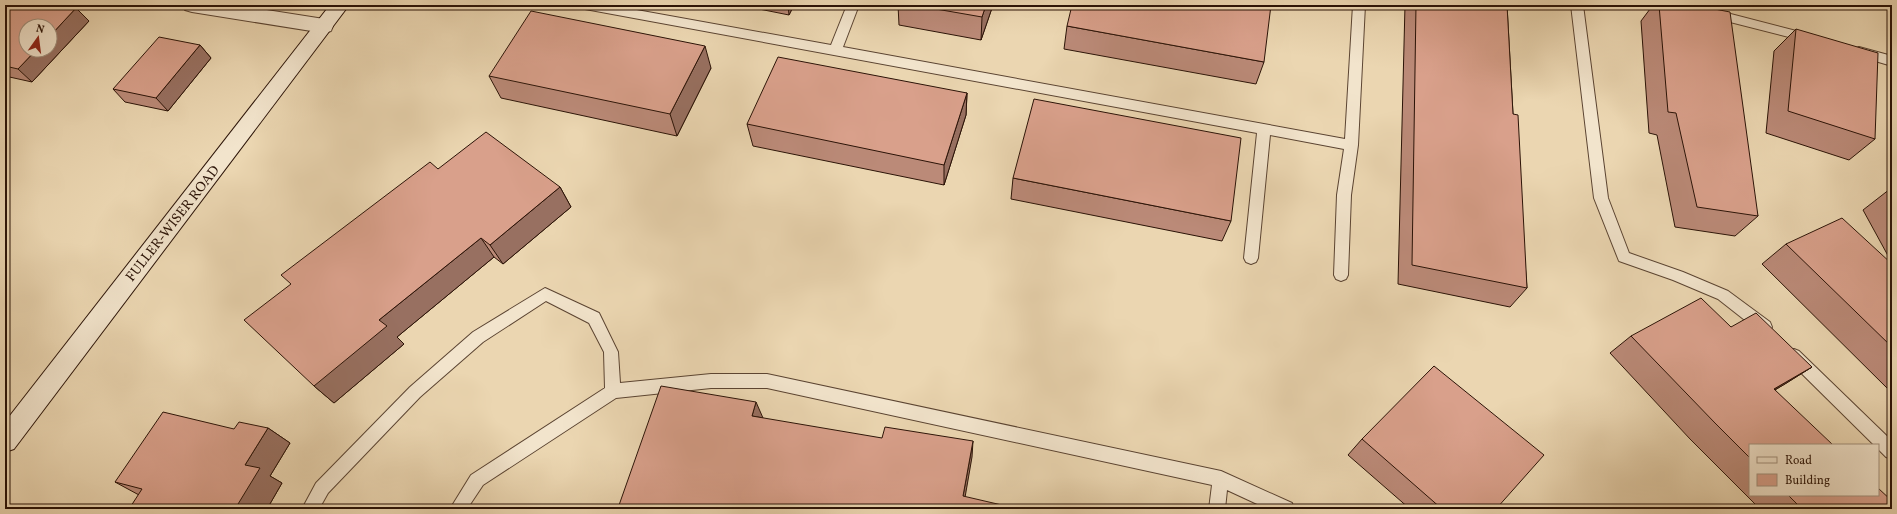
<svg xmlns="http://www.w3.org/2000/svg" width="1897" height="514" viewBox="0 0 1897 514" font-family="Vollkorn,serif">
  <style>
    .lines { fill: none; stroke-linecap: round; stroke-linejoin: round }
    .lane-casing { stroke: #5b4432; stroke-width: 2 }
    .street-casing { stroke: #5b4432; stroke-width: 2 }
    .secondary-casing { stroke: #2b1307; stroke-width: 2 }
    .lane { fill: #f2e4cc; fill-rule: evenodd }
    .street { fill: #f2e4cc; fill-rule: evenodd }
    .secondary { fill: #f2e4cc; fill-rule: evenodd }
    .wall { fill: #bb8a78; stroke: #2b1307 }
    .shaded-wall { fill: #987061; stroke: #2b1307 }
    .building { fill: #d9a08b; stroke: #2b1307 }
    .labels { text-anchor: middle; stroke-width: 3; stroke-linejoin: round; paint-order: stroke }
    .street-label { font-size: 14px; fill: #2b1307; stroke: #f2e4cc }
  </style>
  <rect width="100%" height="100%" fill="#ebd6b1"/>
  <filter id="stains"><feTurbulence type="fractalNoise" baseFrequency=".005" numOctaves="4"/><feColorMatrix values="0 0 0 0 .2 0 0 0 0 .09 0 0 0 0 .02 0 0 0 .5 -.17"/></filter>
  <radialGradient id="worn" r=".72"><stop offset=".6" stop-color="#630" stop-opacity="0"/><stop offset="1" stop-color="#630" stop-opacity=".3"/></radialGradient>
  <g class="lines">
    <g class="lane-casing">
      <path id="lane" d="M579,5H609L831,45L847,5H859L843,47L1345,139L1353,5H1365L1358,145L1351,195L1348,275L1346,279L1341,281L1336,279L1334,275L1337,195L1344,149L1270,135L1258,258L1256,262L1251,264L1246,262L1244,258L1257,133L585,9L581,8Z
        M1571,5H1583L1608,198L1629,253L1683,272L1728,291L1770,322L1772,327L1770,332L1765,333L1760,332L1718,299L1673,280L1619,261L1594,198Z
        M1673,5H1696L1808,34L1812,35L1814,38L1812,41L1808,42L1679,9L1675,8Z
        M1859,47L1892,56V66L1855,55L1853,52L1855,49Z
        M545,288L599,313L618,352L620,383L711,374H767L1221,471L1292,503L1294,509H1268L1227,490L1225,509H1209L1212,485L767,388H711L616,398L483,485L467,509H450L471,475L605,388L604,352L589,323L546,301L483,342L420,397L328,493L319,509H302L316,483L410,387L473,332Z
        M1794,349L1799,351L1892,441V459L1886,457L1878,449V445H1874L1789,361L1787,356L1789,351Z"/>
    </g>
    <g class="street-casing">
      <path id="street" d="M183,5H235L324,19L331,21L333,26L331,31L324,33L192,12L185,10Z"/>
    </g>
    <g class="secondary-casing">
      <path id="secondary" d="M330,5H349L14,449L5,452V422Z"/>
    </g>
    <use href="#lane" class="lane"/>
    <use href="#street" class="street"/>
    <use href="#secondary" class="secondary"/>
  </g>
  <path class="wall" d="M5,5L76,8L89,21L32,82L5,76Z
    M739,5H794L789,15Z
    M898,5H993L981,40L899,25Z
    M1405,5H1507L1513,114L1527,288L1510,307L1398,284Z
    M1653,5H1694L1758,216L1735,236L1675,227L1657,135L1649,133L1641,21Z
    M1067,26L1264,62L1256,84L1064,49Z
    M1796,29L1875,139L1849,160L1766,133L1774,51Z
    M200,45L211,58L168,111L125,102L113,89Z
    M711,68L677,136L501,98L489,76Z
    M967,93L966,115L944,185L753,146L747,124Z
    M438,169L560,187L571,207L503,264L494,257L397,337L404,344L334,403L314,386Z
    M1013,178L1231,221L1222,241L1011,199Z
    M1890,189H1892V263L1863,210Z
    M1786,244L1892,264V393L1762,264Z
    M1731,327L1812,367L1775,390L1750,445V495H1878L1892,509H1760L1690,439L1610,353L1631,336Z
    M268,428L290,443L270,476L282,483L267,509H129L139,495L115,482Z
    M1362,439L1496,509H1410L1348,455Z"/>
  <path class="shaded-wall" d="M788,5H794L789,15Z
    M986,5H993L981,40L982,17Z
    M76,8L89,21L32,82L18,69L36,50H50V36Z
    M200,45L211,58L168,111L156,98Z
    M705,46L711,68L677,136L670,114Z
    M967,93L966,115L944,185V165Z
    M560,187L571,207L503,264L490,245Z
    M481,238L494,257L397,337L404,344L334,403L314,386L379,320Z
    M1812,367L1785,384L1748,405L1774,389Z
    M756,402L763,418L752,416Z
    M268,428L290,443L270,476L282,483L267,509H235L245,465Z
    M973,441L972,457L963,509V496Z"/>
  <path class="building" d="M5,5H62L76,8L50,36V26H26V50H36L18,69L5,66Z
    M913,5H986L982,17Z
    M1072,5H1271L1264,62L1067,26Z
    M1416,5H1507L1513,114L1518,115L1527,288L1412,265Z
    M1659,5H1694L1730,12L1758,216L1697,207L1676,113L1668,112Z
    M531,11L705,46L670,114L489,76Z
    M1796,29L1878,53L1875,139L1788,111Z
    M159,37L200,45L156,98L113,89Z
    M778,57L967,93L944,165L747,124Z
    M1034,99L1241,138L1231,221L1013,178Z
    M486,132L560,187L490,245L481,238L379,320L387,326L314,386L244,320L291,284L281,275L430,162L438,169Z
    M1842,218L1892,264V347L1786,244Z
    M1701,298L1731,327L1756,313L1812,367L1774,389L1833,445H1750V458L1715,423L1631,336Z
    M1434,366L1544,455L1496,509H1442L1362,439Z
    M661,386L756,402L752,416L882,438L885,427L973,441L963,496L1019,509H623L618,508Z
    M163,412L234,429L239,422L268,428L245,465L260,468L235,509H129L142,489L115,482Z
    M1878,488L1892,501V509H1802L1788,495H1878Z"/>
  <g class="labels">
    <g class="street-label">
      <text transform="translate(172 223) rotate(-52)" y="5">FULLER-WISER ROAD</text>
    </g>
  </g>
  <rect width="1897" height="514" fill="none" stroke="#ebd6b1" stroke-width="20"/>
  <rect x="6" y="6" width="1885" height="502" fill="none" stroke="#2b1307" stroke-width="2"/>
  <rect x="10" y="10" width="1877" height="494" fill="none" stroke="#2b1307"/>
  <rect x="1749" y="444" width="130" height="52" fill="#f2e4cc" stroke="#a2907d"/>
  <rect x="1757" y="457" width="20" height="6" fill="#f2e4cc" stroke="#a2907d"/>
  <text x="1785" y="464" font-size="12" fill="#2b1307">Road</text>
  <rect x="1757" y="474" width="20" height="12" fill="#d9a08b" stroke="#a2907d"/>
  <text x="1785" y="484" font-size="12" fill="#2b1307">Building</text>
  <g transform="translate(38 38) rotate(14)"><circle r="19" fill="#f2e4cc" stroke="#a2907d"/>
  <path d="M0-3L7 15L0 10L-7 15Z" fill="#8f2418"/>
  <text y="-6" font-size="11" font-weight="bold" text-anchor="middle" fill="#2b1307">N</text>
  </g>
  <rect width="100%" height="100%" filter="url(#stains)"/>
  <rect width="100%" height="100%" fill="url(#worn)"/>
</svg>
